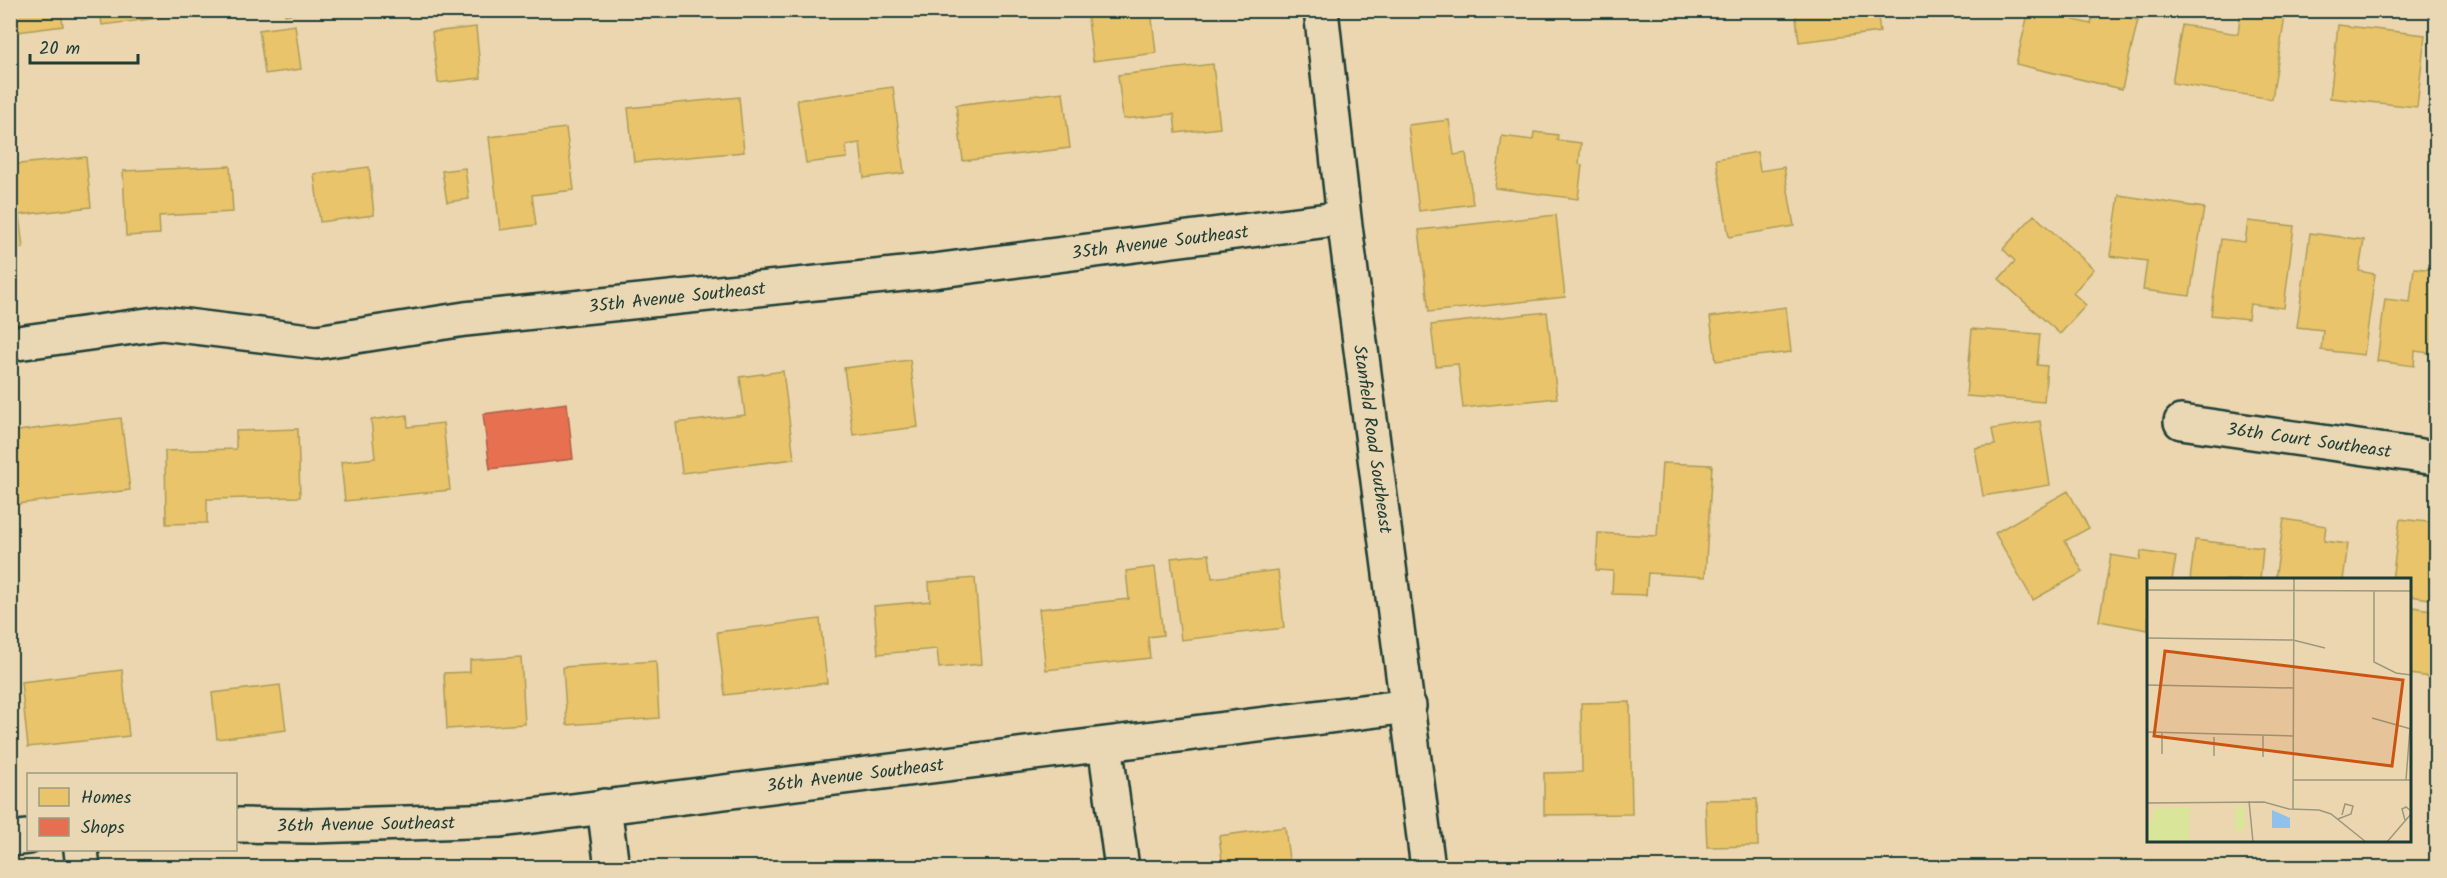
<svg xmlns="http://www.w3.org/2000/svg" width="2447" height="878" viewBox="0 0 2447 878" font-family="Kalam,sans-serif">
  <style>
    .homes { fill: #e9c46a; stroke: #ac9c5a; stroke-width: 1.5 }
    .shops { fill: #e76f51; stroke: #ab6048; stroke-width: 1.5 }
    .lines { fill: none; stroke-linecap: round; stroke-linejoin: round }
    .street-casing { stroke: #1f3d34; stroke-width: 38 }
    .street { stroke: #ead8b5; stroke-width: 33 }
    .labels { text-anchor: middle; stroke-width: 6; stroke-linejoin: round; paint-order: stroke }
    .street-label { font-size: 18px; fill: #1f3d34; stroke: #ead8b5 }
    .inset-road { fill: none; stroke: #9a997e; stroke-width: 1.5 }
    .view { fill: #ca5512; fill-opacity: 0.15; stroke: #ca5512; stroke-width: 3 }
    .inset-edge { fill: none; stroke: #1f3d34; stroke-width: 3 }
  </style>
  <rect width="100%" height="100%" fill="#ecd6af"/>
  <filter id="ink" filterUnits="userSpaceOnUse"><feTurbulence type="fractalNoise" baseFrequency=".0167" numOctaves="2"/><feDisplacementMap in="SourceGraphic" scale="12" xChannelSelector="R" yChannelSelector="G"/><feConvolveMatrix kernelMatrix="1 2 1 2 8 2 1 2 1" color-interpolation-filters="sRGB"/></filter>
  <g filter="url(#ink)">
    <path class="homes" d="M10,10H61L63,26L10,33Z
      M100,10H225L102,25Z
      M285,10H319L285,15Z
      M1151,10L1156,53L1093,61L1087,11Z
      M1795,10H1877L1880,32L1799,42Z
      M2029,10H2077L2074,20L2091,24L2094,10L2138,20L2122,89L2016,64Z
      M2241,10H2286L2272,99L2172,83L2182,25L2238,34Z
      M295,25L301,69L265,74L259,30Z
      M2338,25L2425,35L2417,107L2330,98Z
      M476,27L481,78L438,83L432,32Z
      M1213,64L1220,128L1176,133L1174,114L1123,119L1118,75Z
      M893,87L904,173L864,178L860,143L846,145L847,158L806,163L797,100Z
      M1063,92L1070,148L963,161L956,105Z
      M739,97L744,152L634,162L628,108Z
      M1449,120L1454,155L1466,153L1473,204L1419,211L1408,125Z
      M566,128L574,190L532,195L536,225L500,230L489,137Z
      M1534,132L1558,135L1557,140L1581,143L1579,164L1582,165L1578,199L1495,188L1502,136L1533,140Z
      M1757,152L1760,171L1784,167L1794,226L1729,237L1716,159Z
      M86,157L91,207L19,215L23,248L10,250V165Z
      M230,166L233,212L159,216L160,234L126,236L123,171Z
      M369,167L374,215L320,222L314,174Z
      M465,168L469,199L447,202L442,171Z
      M2119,195L2204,208L2190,296L2143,290L2147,261L2110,256Z
      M1556,215L1565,297L1429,312L1419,230Z
      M2034,215L2094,269L2073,293L2086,305L2060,334L1999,279L2015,261L2003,249Z
      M2248,221L2294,226L2284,308L2250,304L2248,319L2211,315L2221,239L2245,242Z
      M2310,233L2364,240L2359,271L2375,274L2364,355L2321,350L2323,330L2297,327Z
      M2414,268L2436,270V354L2415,351L2414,366L2377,361L2385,299L2410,302Z
      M1786,307L1791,352L1716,361L1710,317Z
      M1547,312L1557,398L1463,408L1458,364L1436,366L1431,325Z
      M1972,329L2040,334L2037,365L2047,366L2044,402L1966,396Z
      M910,360L918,427L853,435L844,368Z
      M783,371L794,459L682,473L676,423L745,415L740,377Z
      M407,415L408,427L443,423L450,490L345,501L341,462L375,458L371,420Z
      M121,418L130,490L10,505V432Z
      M2040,421L2050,485L1983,496L1975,448L1995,445L1992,429Z
      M298,429L300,497L207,499V523L166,524L165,451L236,449V431Z
      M1662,463L1712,465L1705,577L1648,573L1646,595L1612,594L1613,571L1596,570L1598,533L1657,536Z
      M2068,491L2089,528L2065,541L2083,572L2033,600L1995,533Z
      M2284,519L2326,526L2324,541L2348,544L2343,580H2275Z
      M2400,519L2436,523V600L2410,596V580H2392Z
      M2195,540L2263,548L2260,580H2190Z
      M2141,551L2176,557L2172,580H2148V630L2099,621L2111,555L2140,560Z
      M1209,554L1212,578L1278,570L1284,628L1181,640L1171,558Z
      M1155,567L1163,635L1148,637L1150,658L1046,670L1039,609L1129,599L1126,571Z
      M975,578L982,664L939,668L937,649L878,654L874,606L930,601L929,582Z
      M2414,607L2436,611V678L2410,674V619H2412Z
      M820,619L827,683L725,695L717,632Z
      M521,657L525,724L447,729L444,673L470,672V660Z
      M656,661L659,718L567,725L563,667Z
      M122,670L129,736L28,747L21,682Z
      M280,685L286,730L217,739L212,693Z
      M1630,702L1632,814L1544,815V773L1582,772L1581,703Z
      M1757,799L1758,846L1707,847L1705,800Z
      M1285,827L1290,868H1223L1219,836Z"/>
    <path class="shops" d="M567,403L573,459L490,469L483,414Z"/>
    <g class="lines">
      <g class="street-casing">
        <path id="street" d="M1321,10L1344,218L1428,868
          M10,344L162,323L317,342L465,319L933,271L1344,218
          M2181,422L2436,458
          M1105,744L1122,868
          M604,806L612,868
          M236,825L312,826L501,820L1409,706
          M10,839L28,837
          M81,850L83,868"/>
      </g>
      <use href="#street" class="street"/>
    </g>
  </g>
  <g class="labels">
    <g class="street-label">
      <text transform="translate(1160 242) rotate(-7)" y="6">35th Avenue Southeast</text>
      <text transform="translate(677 297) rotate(-6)" y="6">35th Avenue Southeast</text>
      <text transform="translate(1373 439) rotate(82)" y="6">Stanfield Road Southeast</text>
      <text transform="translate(2309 440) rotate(8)" y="6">36th Court Southeast</text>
      <text transform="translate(855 775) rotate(-7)" y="6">36th Avenue Southeast</text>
      <text transform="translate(366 824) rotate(-1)" y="6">36th Avenue Southeast</text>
    </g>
  </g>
  <g transform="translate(2147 578)">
    <rect width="264" height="264" fill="#ecd6af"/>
    <path d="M88,228L98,229V252H88ZM43,229L41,264H0V247L6,241V231Z" fill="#d9e699"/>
    <path d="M125,232L143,240V250H125Z" fill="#90c1ec"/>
    <path class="inset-road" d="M0,12L264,13M227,13V84L249,95L264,97M0,60L146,62L178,70M0,107L146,110M225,140L264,151M0,154L146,158M15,155V176M116,158V179M67,159V178M146,202H264M259,202L263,150M102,223L106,264M0,225L117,224L142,231L172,232L184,236L219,264M146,231L147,0M191,241L204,236L206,228L198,226L195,237M258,242L255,231L259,229L264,233M240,264L264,236"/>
    <path class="view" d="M18,73L256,102L245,188L7,158Z"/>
    <rect width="264" height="264" class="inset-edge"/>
  </g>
  <rect width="2447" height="878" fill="none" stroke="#ead8b5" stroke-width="36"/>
  <rect x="18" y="18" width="2411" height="842" fill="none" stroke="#1f3d34" stroke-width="2" filter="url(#ink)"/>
  <rect x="27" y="773" width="210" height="78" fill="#ead8b5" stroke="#999a81" stroke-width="1.5"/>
  <rect x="39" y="788" width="30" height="18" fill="#e9c46a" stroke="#999a81" stroke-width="1.5"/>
  <text x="81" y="803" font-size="18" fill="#1f3d34">Homes</text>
  <rect x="39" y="818" width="30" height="18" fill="#e76f51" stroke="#999a81" stroke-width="1.5"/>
  <text x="81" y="833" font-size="18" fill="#1f3d34">Shops</text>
  <path d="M30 54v9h108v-9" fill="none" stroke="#1f3d34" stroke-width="3"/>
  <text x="39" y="54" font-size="18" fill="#1f3d34" stroke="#ead8b5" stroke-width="4.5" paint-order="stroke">20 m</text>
</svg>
